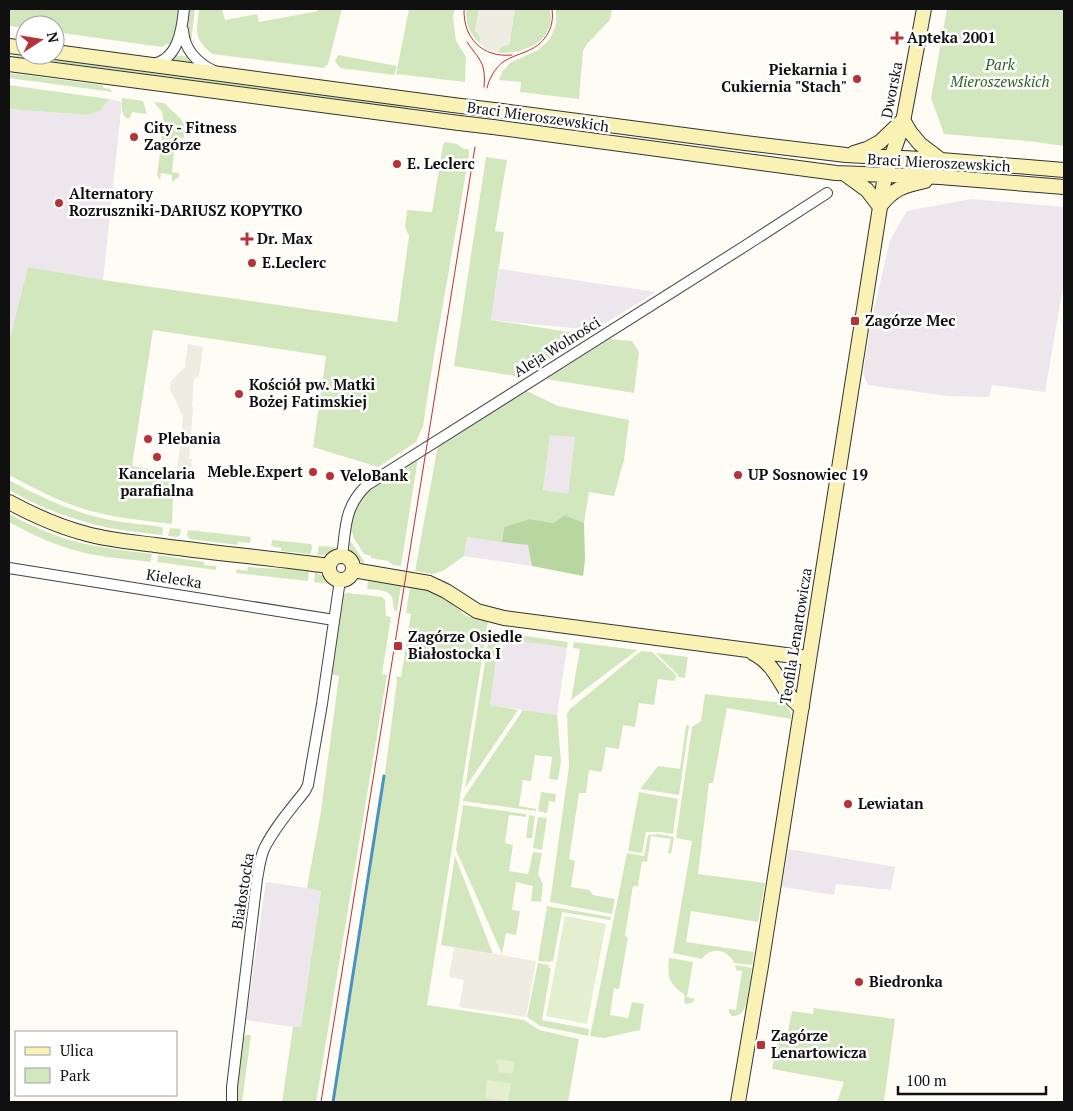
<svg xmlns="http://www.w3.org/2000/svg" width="1073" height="1111" viewBox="0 0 1073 1111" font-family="'PT Serif',serif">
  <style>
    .industrial { fill: #ede6ed }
    .green { fill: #d3e7bf; fill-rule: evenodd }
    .forest { fill: #b7d6a0 }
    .pitch { fill: #e4efd0 }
    .plaza { fill: #efece2 }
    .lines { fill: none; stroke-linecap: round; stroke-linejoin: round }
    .stream { stroke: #4990c3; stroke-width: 3 }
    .street-casing { stroke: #434343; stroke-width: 12 }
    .secondary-casing { stroke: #323232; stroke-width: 16 }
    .street { stroke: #fff; stroke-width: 10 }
    .secondary { stroke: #f9f2b4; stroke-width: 14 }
    .tram { stroke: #b63236; stroke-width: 1 }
    .secondary-bridge-casing { stroke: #323232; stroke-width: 16; stroke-linecap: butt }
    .secondary-bridge { stroke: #f9f2b4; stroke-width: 14 }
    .poi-dot { fill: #b63236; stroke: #fff; stroke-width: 2 }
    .labels { text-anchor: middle; stroke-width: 5; stroke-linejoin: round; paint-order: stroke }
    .poi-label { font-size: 15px; font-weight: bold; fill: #101010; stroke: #fff; text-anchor: start }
    .park-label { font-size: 15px; font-style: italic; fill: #306424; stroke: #fff }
    .street-label { font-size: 15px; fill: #101010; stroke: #fff }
  </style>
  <rect width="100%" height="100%" fill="#fefcf4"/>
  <path class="industrial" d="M109,99L122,102L103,280L28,267L9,341V109L88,115L100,111Z
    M971,199L1064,207V287H1063L1045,392L992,385L989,397L948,396L868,385L863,374L871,323L890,240L907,211Z
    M499,269L656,292L594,330L491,320Z
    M550,434L575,437L568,494L543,491Z
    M466,537L528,544L532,566L464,556Z
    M499,638L567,648L557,715L490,705Z
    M788,849L895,867L891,890L836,884L834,895L782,887Z
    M266,882L321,890L301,1028L246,1020Z"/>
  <path class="green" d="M9,9H179L175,38L173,45L167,44L162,47L55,32V25H25V28L9,26Z
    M189,9H195L191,43L186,33Z
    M199,9H222L225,20L257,14L259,22L318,11V9H342L328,64L324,68L212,54C192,36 197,33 199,9Z
    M409,9H455L453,17L456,41L466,57L465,82L396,74Z
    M466,9H479L475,31C481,34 482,38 479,43C469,32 466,24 466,9Z
    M515,9H550C556,40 526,54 499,53C499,47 503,44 509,45Z
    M556,9H612L610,20L587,44L583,51L579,99L520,92L521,82L499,80L502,72L510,63L538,50L550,39L556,24Z
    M947,9H1064V146L1028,141L944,134L931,98Z
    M174,55L190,57L198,66L167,62Z
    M338,55L397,66L394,75L340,68L335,61Z
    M9,56H45L408,105V110L9,58Z
    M9,73L102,85L104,88L110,89L113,92L9,78Z
    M9,85L109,99L100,111L88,115L9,109Z
    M122,98L143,101L147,114L132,112L130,118H126C120,112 122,106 122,98Z
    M154,102L164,103L181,119L184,125V138L177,137L176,141L175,142L172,172L179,173V177L172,182V175L161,173L160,180L157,175L164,123L162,112Z
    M445,142L457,144L464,149H469V155L433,362L423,426L416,442L378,467L313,447L326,356L153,330L132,466L174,473L172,524C149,521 125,519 103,514C69,507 39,491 9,475V341L28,267L103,280L397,322L409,236L405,227L407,210L432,212L443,145Z
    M486,157L507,160L495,231L504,232L491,320L589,335L521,377L454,366Z
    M610,339L632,341L639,352L634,393L546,379Z
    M527,391L558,406L629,420L624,460L614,496L589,492L584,523L565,515L553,523L530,519L504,527L502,542L467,537L464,556L443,571L432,574L415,571L438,445ZM550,435L575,437L568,494L543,490Z
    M418,458L401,566L393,565L388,561L371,558V556L364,554L353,537V533H350L354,511L367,492Z
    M9,480C38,496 68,510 101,518C121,523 142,524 162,527L163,529L162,535C145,533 126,531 109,528C73,520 41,508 9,490Z
    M9,514C35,528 67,542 97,546C115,549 133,552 152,554L150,562C129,559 106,558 85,553C58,547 33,535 9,522Z
    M170,528L181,529L180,535L177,537L168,536Z
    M188,530L251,537L250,543L238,542L237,545L190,539L187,536Z
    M272,540L311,544L312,546L311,554L281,551V548L271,546Z
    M349,541L351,542L364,561V564C353,560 349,552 349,541Z
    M319,546H321L336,547C331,553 325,556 317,555Z
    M158,555L204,562V565L216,566V570L157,562Z
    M248,567C268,569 289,568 309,571L308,581L236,573L237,569L247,571Z
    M315,572L325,577L330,584L314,582Z
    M368,581L401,586L397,612L394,610C393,606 393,600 392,597C388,589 375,590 367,589Z
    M410,587L438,592L466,616L488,621L427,1005L524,1020L539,1030L579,1039L568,1102H333L385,773L397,681L396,676L401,677L410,621L411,614L406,613Z
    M348,593L382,597L385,600L386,616L391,617L382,674L387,675L316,1102H282L293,1027H301L321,891L307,888L321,811L339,676L330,674L343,594Z
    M490,631L568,642L567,648L499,638L490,705L518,710L465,788Z
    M574,642L637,650L571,700L580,649L573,648Z
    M641,651L652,652L676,675L675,681L658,679L654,705L639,703L635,727L623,725L619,749L606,747L602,772L589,770L586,793H579L569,859L575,861L571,887L589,890L593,895L615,899L612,914L550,902L569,766L567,714L570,709Z
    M656,653L688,657L685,678L678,677V675Z
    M705,694L785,703L791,713V719L727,708L713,783H709L698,874L765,883L758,922L691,911L686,942L754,952L752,965L734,963C728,949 711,946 702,959L673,953L692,841L676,838L692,727L701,721Z
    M523,710L557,715L561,761L558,780L549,779L552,757L535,755L531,781L523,780L519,806L536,809V811L463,801V799Z
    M686,725L689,726L679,795L640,789L658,766L680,769Z
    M541,792L556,794L555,802L549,801L547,813L538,811Z
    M639,792L678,799L673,834L661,832H646L642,853L628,851Z
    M463,805L526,814V817L509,815L505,843L513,845L509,871L528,874L533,852L542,853L538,874L543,884L541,902L531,901L533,886L516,882L512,910L520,911L516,935L506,933L502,954L456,850Z
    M529,815L535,816L532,838H526Z
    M538,817L547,818L542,850L533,848Z
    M659,834L674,837L671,854L668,853L671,839L651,836L647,862L642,861L638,886H633L625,936L628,937L619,989L614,988L610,1015L628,1018L632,1002L644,1004L640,1030L604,1038L590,1036L627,853L644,856L648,835Z
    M455,856L493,954L441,945Z
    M547,906L611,917L610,920L562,912L553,962L550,961V962L538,961Z
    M669,958L693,962L687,997L695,999L692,1003L685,1004L684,1000L685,995C669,984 667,978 669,958Z
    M538,963L549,965V968H551L542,1020L589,1029L588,1036L540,1026L527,1017Z
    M735,965L752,968C750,978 748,1004 743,1011C740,1015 737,1016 732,1016L729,1013V1009L736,1010L742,971L736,970Z
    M814,1008L895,1019L884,1102H837L844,1082L772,1069L779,1036H787L792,1011L813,1014Z
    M246,1035H251L242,1102H236L241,1040Z"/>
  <path class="forest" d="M565,515L584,523L585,560L583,576L532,566L528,545L502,542L504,527L530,519L553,523Z"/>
  <path class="pitch" d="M565,916L606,924L587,1024L546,1016Z
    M497,1059L515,1062L512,1074L498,1072L499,1065L496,1064Z
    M487,1080L511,1083L508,1101L485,1098Z"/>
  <path class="plaza" d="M479,9H515L509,45L502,46L500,48L499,53L486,49L479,43L481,39V36L479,33L475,31Z
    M188,344L203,347L199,376L194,380L192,405L193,408L189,459H192L191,476L177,473L183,417L170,389L171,381L185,367Z
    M454,947L536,961L526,1017L459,1007L464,980L449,977Z"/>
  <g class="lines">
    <path class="stream" d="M333,1102L384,776"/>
    <g class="street-casing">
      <path id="street" d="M183,30C184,49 197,63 214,71
        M152,64C178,60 182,30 184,9
        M342,556C346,527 344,507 367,485L745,246L827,193
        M9,568L334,620
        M232,1102V1087L257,879C259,869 260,858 264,849C274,828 291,809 305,791L308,785L322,704L340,580"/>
    </g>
    <g class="secondary-casing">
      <path id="secondary" d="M9,46L25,48
        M55,52L453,105
        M9,64L459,123
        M502,111L745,143L846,155L941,160L1064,170
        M903,120L910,132L920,144L941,160
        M493,127L836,173L940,177L1064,187
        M854,153L867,149L880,142L903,120
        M845,174L867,190L880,207
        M880,206C894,188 903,186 925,181
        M9,502C33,515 60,527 87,534C109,540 132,542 155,545C213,553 271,558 329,566
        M329 568a12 12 0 1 1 24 0a12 12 0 1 1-24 0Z
        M353,570L429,583L446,591L477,611L504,618L809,658
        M753,653C769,661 776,674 785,689C790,696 794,703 802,707
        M738,1102L761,966L880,207L885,175L902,127L924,9"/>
    </g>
    <use href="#street" class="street"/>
    <use href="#secondary" class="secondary"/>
    <path class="tram" d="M464,9C463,38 482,58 512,55
      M467,42C480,61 486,62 484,87
      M487,88C489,79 495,68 503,62C510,57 518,55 525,52C544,45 555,29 552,9
      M321,1102L475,147"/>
    <g class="secondary-bridge-casing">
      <path id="secondary-bridge" d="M453,105L502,111
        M459,123L493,127"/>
    </g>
    <use href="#secondary-bridge" class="secondary-bridge"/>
  </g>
  <g class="poi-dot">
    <path d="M894.5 30.5h5v5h5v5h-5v5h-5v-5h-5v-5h5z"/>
    <circle cx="857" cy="79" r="5"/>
    <circle cx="134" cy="137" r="5"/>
    <circle cx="397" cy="164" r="5"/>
    <circle cx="59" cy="203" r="5"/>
    <path d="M244.5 231.5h5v5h5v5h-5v5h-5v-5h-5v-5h5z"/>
    <circle cx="252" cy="263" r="5"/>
    <rect x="850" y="316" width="10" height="10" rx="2.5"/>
    <circle cx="239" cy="394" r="5"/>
    <circle cx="148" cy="439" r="5"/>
    <circle cx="157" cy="457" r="5"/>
    <circle cx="313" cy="472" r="5"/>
    <circle cx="738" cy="475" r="5"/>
    <circle cx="330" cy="476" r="5"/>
    <rect x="393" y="641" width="10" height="10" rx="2.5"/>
    <circle cx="848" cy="804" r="5"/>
    <circle cx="859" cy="982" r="5"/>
    <rect x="756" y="1040" width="10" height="10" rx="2.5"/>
  </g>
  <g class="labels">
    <g class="poi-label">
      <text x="907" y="43">Apteka 2001</text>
      <text x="847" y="75" text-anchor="end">Piekarnia i<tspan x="847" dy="17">Cukiernia "Stach"</tspan></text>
      <text x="144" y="133">City - Fitness<tspan x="144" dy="17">Zagórze</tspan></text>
      <text x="407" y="169">E. Leclerc</text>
      <text x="69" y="199">Alternatory<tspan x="69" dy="17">Rozruszniki-DARIUSZ KOPYTKO</tspan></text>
      <text x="257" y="244">Dr. Max</text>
      <text x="262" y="268">E.Leclerc</text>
      <text x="865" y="326">Zagórze Mec</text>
      <text x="249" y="390">Kościół pw. Matki<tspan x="249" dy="17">Bożej Fatimskiej</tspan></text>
      <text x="158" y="444">Plebania</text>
      <text x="303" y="477" text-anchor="end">Meble.Expert</text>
      <text x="157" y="479" text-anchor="middle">Kancelaria<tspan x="157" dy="17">parafialna</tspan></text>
      <text x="748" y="480">UP Sosnowiec 19</text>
      <text x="340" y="481">VeloBank</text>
      <text x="408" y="642">Zagórze Osiedle<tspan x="408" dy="17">Białostocka I</tspan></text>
      <text x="858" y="809">Lewiatan</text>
      <text x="869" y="987">Biedronka</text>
      <text x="771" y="1041">Zagórze<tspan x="771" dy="17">Lenartowicza</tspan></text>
    </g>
    <g class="park-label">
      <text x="1000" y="70">Park<tspan x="1000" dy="17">Mieroszewskich</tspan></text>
    </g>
    <g class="street-label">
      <text transform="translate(892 90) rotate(-79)" y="5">Dworska</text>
      <text transform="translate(538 117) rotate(8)" y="5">Braci Mieroszewskich</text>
      <text transform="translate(939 163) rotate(3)" y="5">Braci Mieroszewskich</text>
      <text transform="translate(557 347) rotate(-32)" y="5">Aleja Wolności</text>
      <text transform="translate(174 579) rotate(9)" y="5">Kielecka</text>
      <text transform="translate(796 636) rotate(-81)" y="5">Teofila Lenartowicza</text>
      <text transform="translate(243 891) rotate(-81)" y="5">Białostocka</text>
    </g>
  </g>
  <rect width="1073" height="1111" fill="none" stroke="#101010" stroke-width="20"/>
  <rect x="15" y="1031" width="162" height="65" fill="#ffffff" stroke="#9f9f9f"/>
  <rect x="25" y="1047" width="25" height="8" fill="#f9f2b4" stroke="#9f9f9f"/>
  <text x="60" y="1056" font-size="15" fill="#101010">Ulica</text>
  <rect x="25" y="1068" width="25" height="15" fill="#d3e7bf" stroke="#9f9f9f"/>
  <text x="60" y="1081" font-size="15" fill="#101010">Park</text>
  <g transform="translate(40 40) rotate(78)"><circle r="24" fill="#ffffff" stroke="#9f9f9f"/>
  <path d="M0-4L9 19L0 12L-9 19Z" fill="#b63236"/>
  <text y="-8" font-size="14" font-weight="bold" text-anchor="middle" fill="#101010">N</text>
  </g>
  <path d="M898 1086v8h148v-8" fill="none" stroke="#101010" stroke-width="2.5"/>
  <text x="906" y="1086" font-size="15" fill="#101010" stroke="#ffffff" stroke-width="4" paint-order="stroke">100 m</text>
</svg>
